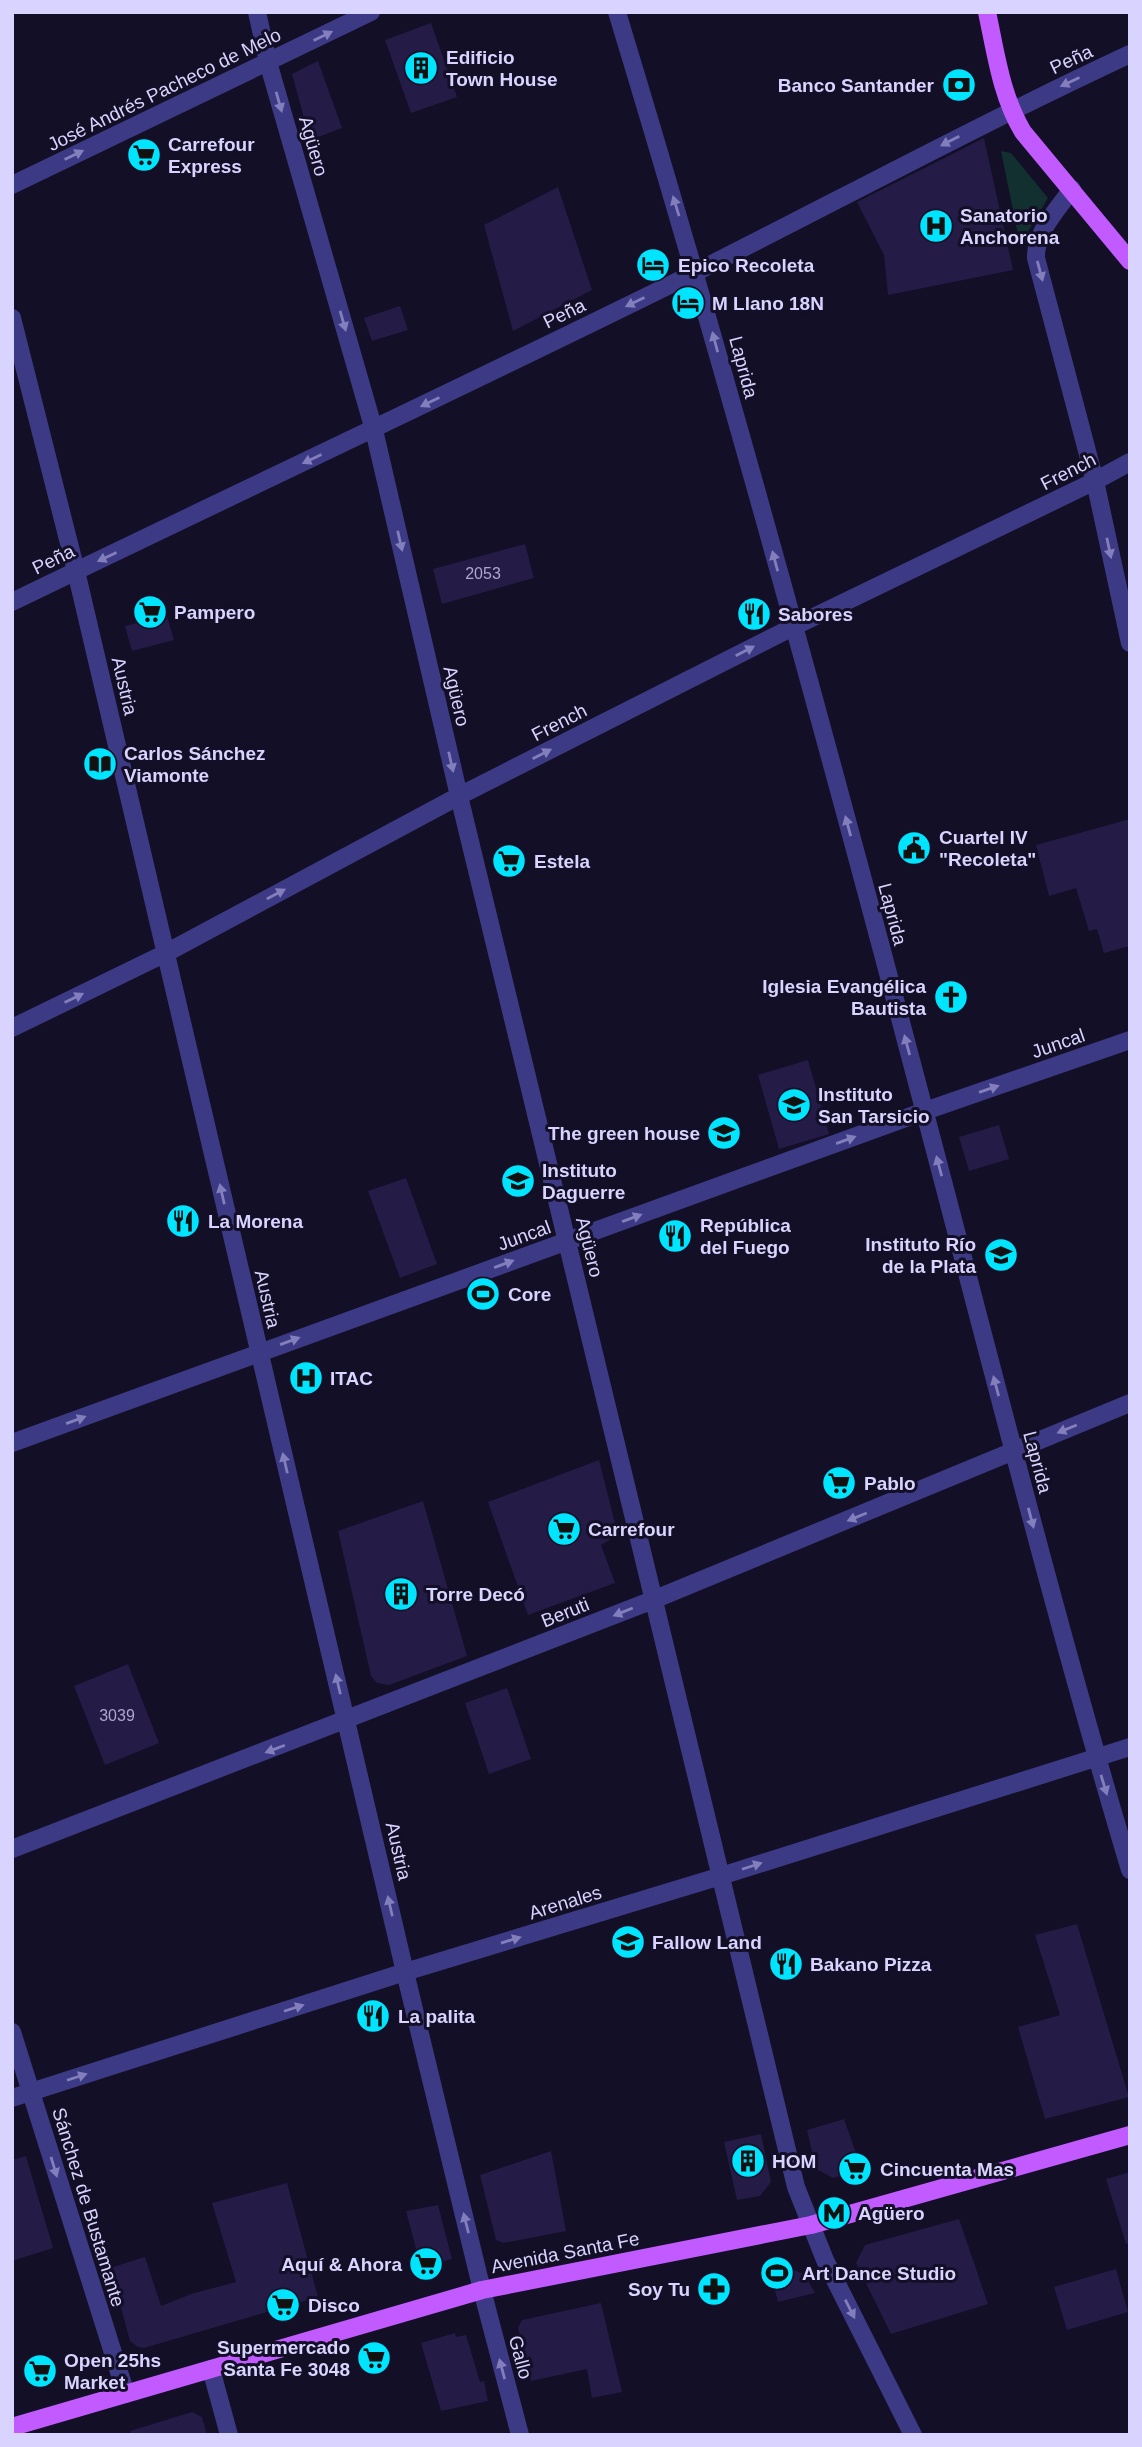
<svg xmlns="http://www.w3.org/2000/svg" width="1142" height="2447" viewBox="0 0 1142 2447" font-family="Arial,sans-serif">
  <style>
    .green { fill: #12302f }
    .building { fill: #241b47 }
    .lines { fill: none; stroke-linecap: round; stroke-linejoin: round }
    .minor { stroke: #3d3a85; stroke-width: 18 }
    .major { stroke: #c25bff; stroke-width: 18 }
    .oneway { fill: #837fbc }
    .labels { text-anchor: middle; stroke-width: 6; stroke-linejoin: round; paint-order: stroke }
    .number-label { font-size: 16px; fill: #aca6d1 }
    .poi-label { font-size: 19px; font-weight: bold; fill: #d9d4ff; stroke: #130f26; text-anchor: start }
    .street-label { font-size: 19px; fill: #d9d4ff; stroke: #130f26 }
  </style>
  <rect width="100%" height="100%" fill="#130f26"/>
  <path class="green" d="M1001,151L1011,153L1048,198L1020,245Z"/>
  <path class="building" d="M431,23L457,97L411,113L385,40Z
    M318,61L342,128L310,140L292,74Z
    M984,138L1013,270L888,295L884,255L857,202Z
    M558,187L592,290L513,331L484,225Z
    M400,306L408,330L372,341L364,318Z
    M525,544L534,578L442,604L433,569Z
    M167,616L174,640L132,651L125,626Z
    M1130,819V946L1104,953L1097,929L1089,931L1076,888L1049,896L1036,845Z
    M808,1060L829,1134L779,1149L758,1075Z
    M999,1125L1009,1159L969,1171L959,1137Z
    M406,1178L437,1264L400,1278L368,1191Z
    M599,1460L618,1535L601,1545L615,1583L528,1615L488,1502Z
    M423,1501L467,1656L389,1685L377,1683L371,1676L338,1531Z
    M128,1664L159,1743L105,1765L74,1686Z
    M507,1688L531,1759L489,1774L465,1703Z
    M1077,1924L1129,2097L1045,2119L1018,2027L1060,2015L1035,1935Z
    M844,2119L862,2170L833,2178L816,2169L807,2130Z
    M761,2134L771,2182L760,2196L737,2200L724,2142Z
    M551,2151L566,2231L504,2243L496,2240L480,2175Z
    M26,2156L53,2248L12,2261V2160Z
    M1130,2172V2243L1126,2244L1106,2179Z
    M287,2183L318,2297L144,2348L138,2347L130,2341L110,2268L145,2257L161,2306L191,2294L236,2282L212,2203Z
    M438,2205L452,2259L421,2267L406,2211Z
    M959,2219L988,2304L891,2334L856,2263L865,2245Z
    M788,2267L805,2275L815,2293L778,2302L770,2271Z
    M1116,2269L1128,2312L1067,2330L1054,2287Z
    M601,2303L622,2392L592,2398L587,2369L531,2381L518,2328L522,2320Z
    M455,2333L456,2337L466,2335L480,2382L484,2381L488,2401L441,2411L421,2343Z
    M192,2412L202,2417L207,2435H131L130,2431Z"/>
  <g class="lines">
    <path class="minor" d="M257,12L268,62L374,430L459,796L796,2187L825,2260L913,2435
      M617,12C728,377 828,744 925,1113C992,1366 1055,1619 1130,1870
      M12,185L371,12
      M1072,189C1058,209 1035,232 1036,258L1095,481L1130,643
      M12,318L76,571L405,1972L482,2290L520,2435
      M12,602C239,492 468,385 694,273C839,200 982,123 1130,54
      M12,1028L166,953L459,796L793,627L1095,481L1130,462
      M12,1443L925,1111L1130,1040
      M12,1849L653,1600L1130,1403
      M12,2032L126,2394
      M12,2098L405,1972L721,1876L1130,1747
      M211,2369L229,2435"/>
    <path class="major" d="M987,12C996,54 1001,95 1023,132L1130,261
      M12,2427L482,2290L811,2225L1130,2135"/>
  </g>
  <defs><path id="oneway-solid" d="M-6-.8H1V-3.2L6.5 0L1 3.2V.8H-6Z" transform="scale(1.75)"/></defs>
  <g class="oneway">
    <use href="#oneway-solid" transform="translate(323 36) rotate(-26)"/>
    <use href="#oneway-solid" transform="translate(1070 82) rotate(155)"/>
    <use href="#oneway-solid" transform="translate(279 102) rotate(74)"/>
    <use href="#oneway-solid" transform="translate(950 141) rotate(153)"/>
    <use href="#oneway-solid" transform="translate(74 155) rotate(-26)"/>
    <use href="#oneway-solid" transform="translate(676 206) rotate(-107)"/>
    <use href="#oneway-solid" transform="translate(1040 271) rotate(75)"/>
    <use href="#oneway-solid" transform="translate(635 302) rotate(154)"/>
    <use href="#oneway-solid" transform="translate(343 321) rotate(74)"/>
    <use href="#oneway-solid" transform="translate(715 342) rotate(-105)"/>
    <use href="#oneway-solid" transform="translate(430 402) rotate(154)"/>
    <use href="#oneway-solid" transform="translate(312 459) rotate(155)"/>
    <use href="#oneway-solid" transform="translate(400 541) rotate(77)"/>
    <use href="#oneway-solid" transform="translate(1109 548) rotate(78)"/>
    <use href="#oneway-solid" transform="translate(107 557) rotate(155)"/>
    <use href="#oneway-solid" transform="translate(775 561) rotate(-105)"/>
    <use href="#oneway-solid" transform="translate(745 651) rotate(-27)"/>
    <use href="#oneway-solid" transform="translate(542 754) rotate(-27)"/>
    <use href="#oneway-solid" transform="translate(451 762) rotate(77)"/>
    <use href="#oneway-solid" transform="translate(848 826) rotate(-105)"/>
    <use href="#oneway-solid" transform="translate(276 894) rotate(-28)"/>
    <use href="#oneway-solid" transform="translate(74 998) rotate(-26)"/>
    <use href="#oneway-solid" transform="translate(907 1045) rotate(-105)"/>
    <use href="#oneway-solid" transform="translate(989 1089) rotate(-19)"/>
    <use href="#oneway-solid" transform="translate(846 1140) rotate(-20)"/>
    <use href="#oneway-solid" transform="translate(939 1166) rotate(-105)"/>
    <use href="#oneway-solid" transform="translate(222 1194) rotate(-103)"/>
    <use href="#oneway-solid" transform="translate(632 1218) rotate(-20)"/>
    <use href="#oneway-solid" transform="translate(504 1264) rotate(-20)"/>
    <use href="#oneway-solid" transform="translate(290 1341) rotate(-20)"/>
    <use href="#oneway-solid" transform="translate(996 1386) rotate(-105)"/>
    <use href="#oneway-solid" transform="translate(76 1420) rotate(-20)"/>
    <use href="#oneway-solid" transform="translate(1067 1429) rotate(158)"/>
    <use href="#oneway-solid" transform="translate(285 1463) rotate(-103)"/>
    <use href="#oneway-solid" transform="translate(857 1517) rotate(158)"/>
    <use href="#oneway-solid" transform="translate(1031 1518) rotate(75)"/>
    <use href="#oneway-solid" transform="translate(623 1612) rotate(158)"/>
    <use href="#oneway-solid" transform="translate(338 1684) rotate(-103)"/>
    <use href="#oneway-solid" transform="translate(275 1749) rotate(159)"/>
    <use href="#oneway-solid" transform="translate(1104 1785) rotate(73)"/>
    <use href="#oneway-solid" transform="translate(752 1866) rotate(-18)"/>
    <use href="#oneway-solid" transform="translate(390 1906) rotate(-103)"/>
    <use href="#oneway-solid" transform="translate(511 1940) rotate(-17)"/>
    <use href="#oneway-solid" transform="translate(294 2008) rotate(-18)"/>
    <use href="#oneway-solid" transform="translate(77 2077) rotate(-18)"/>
    <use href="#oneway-solid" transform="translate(54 2167) rotate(73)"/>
    <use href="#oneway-solid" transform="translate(466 2223) rotate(-104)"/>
    <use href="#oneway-solid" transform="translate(850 2309) rotate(63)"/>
    <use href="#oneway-solid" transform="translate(502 2369) rotate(-105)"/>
  </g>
  <defs>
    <g id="building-disc" transform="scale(1.75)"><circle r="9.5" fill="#00e5ff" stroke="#130f26"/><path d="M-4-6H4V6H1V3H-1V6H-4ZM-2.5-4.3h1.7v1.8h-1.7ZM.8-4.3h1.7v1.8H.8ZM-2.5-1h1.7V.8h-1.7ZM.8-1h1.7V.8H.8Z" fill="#111"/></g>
    <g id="bank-disc" transform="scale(1.75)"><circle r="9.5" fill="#00e5ff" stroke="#130f26"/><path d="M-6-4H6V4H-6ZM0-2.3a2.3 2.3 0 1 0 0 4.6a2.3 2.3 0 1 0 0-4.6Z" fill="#111"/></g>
    <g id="supermarket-disc" transform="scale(1.75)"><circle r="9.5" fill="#00e5ff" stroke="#130f26"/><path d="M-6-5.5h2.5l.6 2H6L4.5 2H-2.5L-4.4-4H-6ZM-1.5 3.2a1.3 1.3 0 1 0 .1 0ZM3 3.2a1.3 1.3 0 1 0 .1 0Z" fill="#111"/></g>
    <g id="hospital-disc" transform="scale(1.75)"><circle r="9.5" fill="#00e5ff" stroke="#130f26"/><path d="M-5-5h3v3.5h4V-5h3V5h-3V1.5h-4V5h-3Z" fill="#111"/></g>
    <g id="hotel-disc" transform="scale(1.75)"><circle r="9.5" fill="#00e5ff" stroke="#130f26"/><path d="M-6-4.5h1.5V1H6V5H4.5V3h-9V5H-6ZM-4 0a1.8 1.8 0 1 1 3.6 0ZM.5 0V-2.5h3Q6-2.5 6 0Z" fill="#111"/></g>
    <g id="restaurant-disc" transform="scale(1.75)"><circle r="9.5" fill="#00e5ff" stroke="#130f26"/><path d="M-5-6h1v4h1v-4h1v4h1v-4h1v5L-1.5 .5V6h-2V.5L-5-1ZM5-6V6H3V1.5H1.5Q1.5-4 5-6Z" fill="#111"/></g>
    <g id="library-disc" transform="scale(1.75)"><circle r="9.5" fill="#00e5ff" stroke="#130f26"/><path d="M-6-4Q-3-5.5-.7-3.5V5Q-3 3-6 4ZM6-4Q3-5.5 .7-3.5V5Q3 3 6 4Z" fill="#111"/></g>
    <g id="civic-disc" transform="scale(1.75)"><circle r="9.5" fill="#00e5ff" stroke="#130f26"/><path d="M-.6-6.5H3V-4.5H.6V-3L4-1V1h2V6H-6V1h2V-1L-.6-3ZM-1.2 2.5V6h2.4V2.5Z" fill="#111"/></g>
    <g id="church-disc" transform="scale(1.75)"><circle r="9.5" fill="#00e5ff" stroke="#130f26"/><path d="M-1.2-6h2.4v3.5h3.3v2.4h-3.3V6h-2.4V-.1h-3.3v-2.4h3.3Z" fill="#111"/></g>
    <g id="school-disc" transform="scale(1.75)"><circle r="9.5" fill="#00e5ff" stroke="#130f26"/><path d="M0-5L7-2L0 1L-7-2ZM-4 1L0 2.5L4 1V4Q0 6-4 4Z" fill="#111"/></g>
    <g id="university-disc" transform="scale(1.75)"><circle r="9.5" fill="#00e5ff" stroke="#130f26"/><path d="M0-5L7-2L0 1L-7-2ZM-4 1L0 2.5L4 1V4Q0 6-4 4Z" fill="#111"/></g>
    <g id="stadium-disc" transform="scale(1.75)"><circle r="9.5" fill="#00e5ff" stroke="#130f26"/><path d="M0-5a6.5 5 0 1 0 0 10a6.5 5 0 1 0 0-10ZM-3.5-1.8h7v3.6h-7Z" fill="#111"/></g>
    <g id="metro-disc" transform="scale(1.75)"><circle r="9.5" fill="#00e5ff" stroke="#130f26"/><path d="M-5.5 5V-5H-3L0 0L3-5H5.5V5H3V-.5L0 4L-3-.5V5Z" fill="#111"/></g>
    <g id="pharmacy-disc" transform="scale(1.75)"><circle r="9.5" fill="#00e5ff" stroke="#130f26"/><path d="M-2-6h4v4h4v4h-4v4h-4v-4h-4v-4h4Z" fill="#111"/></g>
  </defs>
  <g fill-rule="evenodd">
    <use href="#building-disc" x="421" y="68"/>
    <use href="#bank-disc" x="959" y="85"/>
    <use href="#supermarket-disc" x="144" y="155"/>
    <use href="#hospital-disc" x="936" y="226"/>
    <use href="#hotel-disc" x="653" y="265"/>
    <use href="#hotel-disc" x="688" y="303"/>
    <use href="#supermarket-disc" x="150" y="612"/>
    <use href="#restaurant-disc" x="754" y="614"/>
    <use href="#library-disc" x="100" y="764"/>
    <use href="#civic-disc" x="914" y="848"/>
    <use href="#supermarket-disc" x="509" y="861"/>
    <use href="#church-disc" x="951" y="997"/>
    <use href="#school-disc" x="794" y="1105"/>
    <use href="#school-disc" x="724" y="1133"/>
    <use href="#university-disc" x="518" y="1181"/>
    <use href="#restaurant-disc" x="183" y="1221"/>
    <use href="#restaurant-disc" x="675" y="1236"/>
    <use href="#school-disc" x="1001" y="1255"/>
    <use href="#stadium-disc" x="483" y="1294"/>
    <use href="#hospital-disc" x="306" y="1378"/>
    <use href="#supermarket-disc" x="839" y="1483"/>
    <use href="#supermarket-disc" x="564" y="1529"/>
    <use href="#building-disc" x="401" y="1594"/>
    <use href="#school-disc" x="628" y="1942"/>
    <use href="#restaurant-disc" x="786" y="1964"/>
    <use href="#restaurant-disc" x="373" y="2016"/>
    <use href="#building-disc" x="748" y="2161"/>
    <use href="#supermarket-disc" x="855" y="2169"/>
    <use href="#metro-disc" x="834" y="2213"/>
    <use href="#supermarket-disc" x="426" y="2264"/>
    <use href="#stadium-disc" x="777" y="2273"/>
    <use href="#pharmacy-disc" x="714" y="2289"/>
    <use href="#supermarket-disc" x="283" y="2305"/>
    <use href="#supermarket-disc" x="374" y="2358"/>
    <use href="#supermarket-disc" x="40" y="2371"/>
  </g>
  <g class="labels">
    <g class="number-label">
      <text x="483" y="579">2053</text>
      <text x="117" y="1721">3039</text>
    </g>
    <g class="poi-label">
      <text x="446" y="64">Edificio<tspan x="446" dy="22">Town House</tspan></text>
      <text x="934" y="92" text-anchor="end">Banco Santander</text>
      <text x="168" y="151">Carrefour<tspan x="168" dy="22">Express</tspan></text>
      <text x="960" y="222">Sanatorio<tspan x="960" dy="22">Anchorena</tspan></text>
      <text x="678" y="272">Epico Recoleta</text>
      <text x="712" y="310">M Llano 18N</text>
      <text x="174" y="619">Pampero</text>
      <text x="778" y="621">Sabores</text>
      <text x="124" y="760">Carlos Sánchez<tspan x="124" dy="22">Viamonte</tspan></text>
      <text x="939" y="844">Cuartel IV<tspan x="939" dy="22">"Recoleta"</tspan></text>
      <text x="534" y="868">Estela</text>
      <text x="926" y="993" text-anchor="end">Iglesia Evangélica<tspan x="926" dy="22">Bautista</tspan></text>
      <text x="818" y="1101">Instituto<tspan x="818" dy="22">San Tarsicio</tspan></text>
      <text x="700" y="1140" text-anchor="end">The green house</text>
      <text x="542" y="1177">Instituto<tspan x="542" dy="22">Daguerre</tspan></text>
      <text x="208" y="1228">La Morena</text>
      <text x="700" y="1232">República<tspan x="700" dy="22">del Fuego</tspan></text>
      <text x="976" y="1251" text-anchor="end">Instituto Río<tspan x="976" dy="22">de la Plata</tspan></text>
      <text x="508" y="1301">Core</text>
      <text x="330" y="1385">ITAC</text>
      <text x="864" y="1490">Pablo</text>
      <text x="588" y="1536">Carrefour</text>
      <text x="426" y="1601">Torre Decó</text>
      <text x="652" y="1949">Fallow Land</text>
      <text x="810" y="1971">Bakano Pizza</text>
      <text x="398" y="2023">La palita</text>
      <text x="772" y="2168">HOM</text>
      <text x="880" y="2176">Cincuenta Mas</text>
      <text x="858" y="2220">Agüero</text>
      <text x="402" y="2271" text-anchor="end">Aquí &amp; Ahora</text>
      <text x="802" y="2280">Art Dance Studio</text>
      <text x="690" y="2296" text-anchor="end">Soy Tu</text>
      <text x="308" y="2312">Disco</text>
      <text x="350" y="2354" text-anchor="end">Supermercado<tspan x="350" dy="22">Santa Fe 3048</tspan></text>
      <text x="64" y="2367">Open 25hs<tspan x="64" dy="22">Market</tspan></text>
    </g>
    <g class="street-label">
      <text transform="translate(1071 59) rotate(-25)" y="7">Peña</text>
      <text transform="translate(164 89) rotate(-26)" y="7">José Andrés Pacheco de Melo</text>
      <text transform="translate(314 146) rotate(74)" y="7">Agüero</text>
      <text transform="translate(564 313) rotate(-26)" y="7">Peña</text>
      <text transform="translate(744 367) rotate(75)" y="7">Laprida</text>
      <text transform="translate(1068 471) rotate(-27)" y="7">French</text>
      <text transform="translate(53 559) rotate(-26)" y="7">Peña</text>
      <text transform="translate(125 686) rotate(77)" y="7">Austria</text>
      <text transform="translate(457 696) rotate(77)" y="7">Agüero</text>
      <text transform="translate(559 722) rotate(-27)" y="7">French</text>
      <text transform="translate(893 914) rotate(75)" y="7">Laprida</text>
      <text transform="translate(1058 1043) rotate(-19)" y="7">Juncal</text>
      <text transform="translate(524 1235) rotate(-20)" y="7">Juncal</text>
      <text transform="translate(590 1247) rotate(76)" y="7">Agüero</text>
      <text transform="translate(268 1299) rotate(77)" y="7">Austria</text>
      <text transform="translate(1038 1462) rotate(75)" y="7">Laprida</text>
      <text transform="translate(565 1612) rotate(-22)" y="7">Beruti</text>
      <text transform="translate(399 1851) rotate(77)" y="7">Austria</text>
      <text transform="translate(565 1902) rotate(-17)" y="7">Arenales</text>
      <text transform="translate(89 2207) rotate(73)" y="7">Sánchez de Bustamante</text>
      <text transform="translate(565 2252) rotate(-11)" y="7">Avenida Santa Fe</text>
      <text transform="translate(521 2357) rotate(75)" y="7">Gallo</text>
    </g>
  </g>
  <rect width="1142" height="2447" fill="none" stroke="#d9d4ff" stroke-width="28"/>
</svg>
